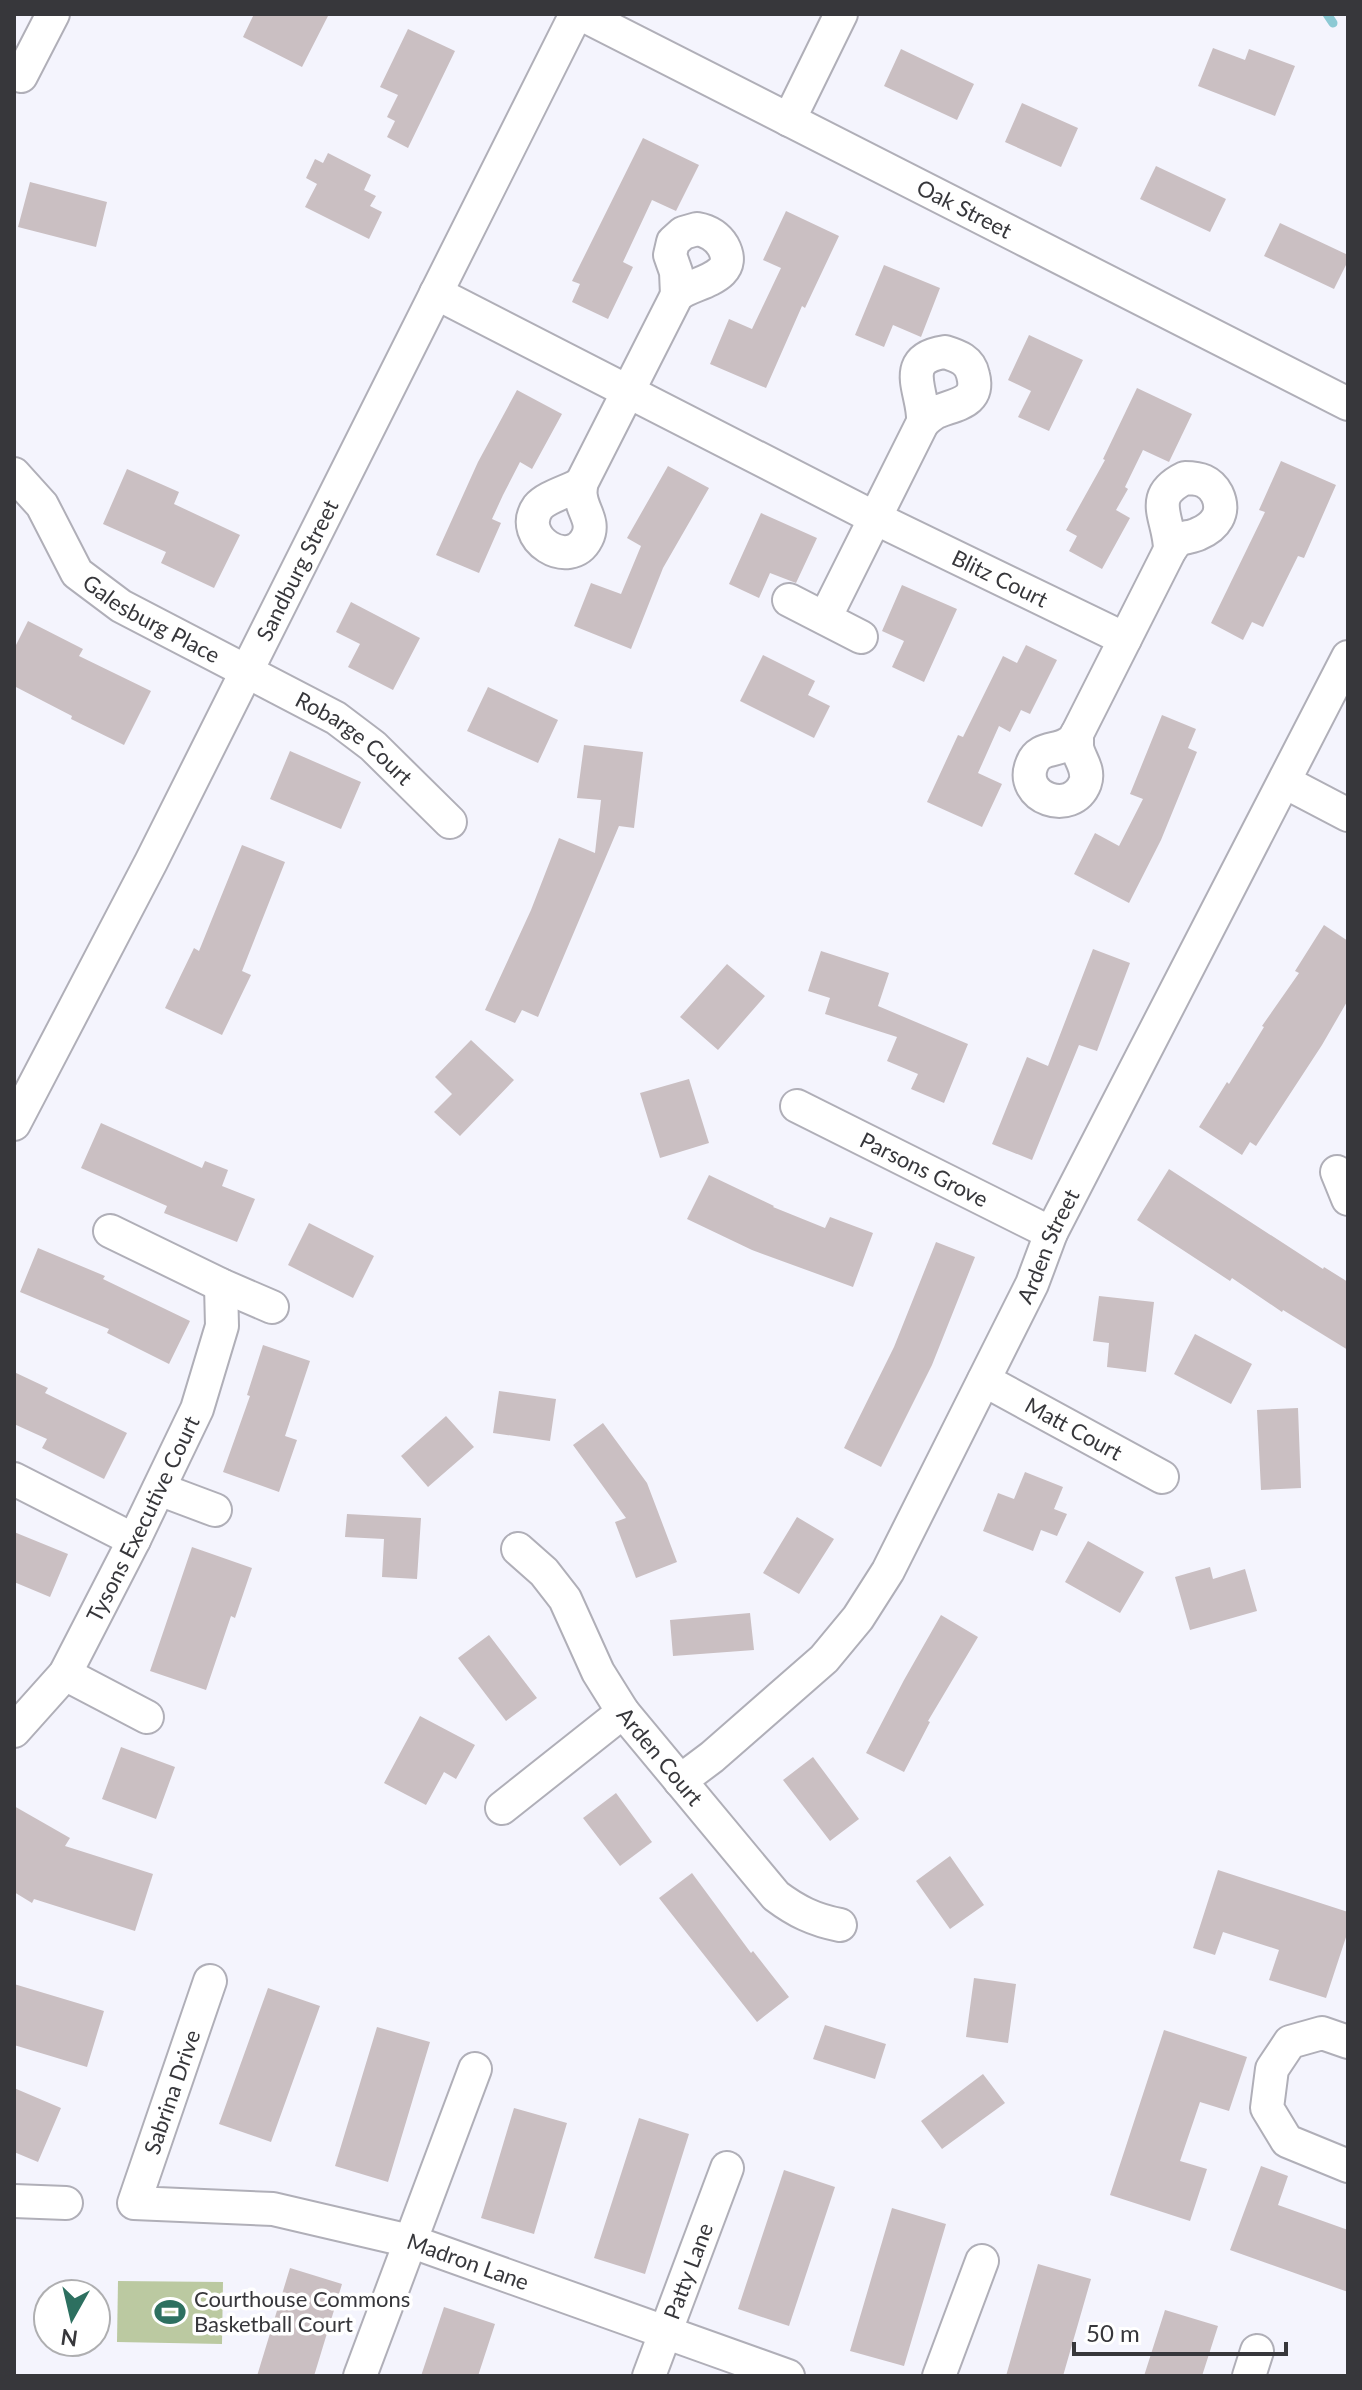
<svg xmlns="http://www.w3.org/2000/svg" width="1362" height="2390" viewBox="0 0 1362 2390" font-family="Lato,sans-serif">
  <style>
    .green { fill: #bbc9a1 }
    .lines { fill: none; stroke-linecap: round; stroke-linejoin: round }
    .stream { stroke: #8cc9d4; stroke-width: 9 }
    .building { fill: #cabfc2 }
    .minor-casing { stroke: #b0afb8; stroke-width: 36 }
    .minor { stroke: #fff; stroke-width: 32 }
    .labels { text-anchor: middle; stroke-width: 7; stroke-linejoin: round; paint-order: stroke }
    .street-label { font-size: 22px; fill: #37373b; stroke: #fff }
    .poi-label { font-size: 22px; fill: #37373b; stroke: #fff; text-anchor: start }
  </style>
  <rect width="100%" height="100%" fill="#f4f4fd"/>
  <path class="green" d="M118,2281L223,2282L222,2344L117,2342Z"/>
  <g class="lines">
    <path class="stream" d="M1327,14L1333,23"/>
  </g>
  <path class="building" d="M254,14H329L302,67L243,37Z
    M408,29L455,51L408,148L387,137L395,121L387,117L398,95L380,87Z
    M1213,48L1245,60L1249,49L1295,66L1275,116L1198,86Z
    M901,49L974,84L957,120L884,86Z
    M1022,103L1078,128L1061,167L1005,142Z
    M643,138L699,165L676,211L652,200L623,262L633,267L608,319L572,302L580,284L572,281Z
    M328,153L371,175L364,190L376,196L370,206L382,212L369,239L305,207L317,184L306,178L315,159L323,163Z
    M1156,166L1226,199L1210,232L1140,199Z
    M30,182L107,202L96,247L18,227Z
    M786,211L839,236L805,308L802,306L766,388L710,364L729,319L752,329L781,268L763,260Z
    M1280,223L1348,255V261L1334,289L1264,256Z
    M884,265L940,288L921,337L893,325L884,347L855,335Z
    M1029,335L1083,360L1049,431L1018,417L1031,391L1008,380Z
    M1137,388L1192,414L1169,462L1143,450L1125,487L1128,489L1116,510L1130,518L1102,569L1069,551L1077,536L1066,530L1105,460L1103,459Z
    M517,390L562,414L532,469L520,462L503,495L492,519L501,523L479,573L436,555L478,462Z
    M1281,461L1336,485L1304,558L1298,556L1263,627L1252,622L1243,640L1211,623L1265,512L1259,510Z
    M668,466L709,488L663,568L631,649L574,626L591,583L621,594L641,546L627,538Z
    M127,469L179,492L174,504L240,535L214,588L161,563L166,552L103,524Z
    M761,513L817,538L796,583L770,573L759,598L729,584Z
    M902,585L957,609L924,682L892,667L904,641L882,631Z
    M351,602L420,638L393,690L348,667L360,644L336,632Z
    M28,621L83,649L79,656L151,691L124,745L71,719L72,716L14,686V649Z
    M1026,645L1057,660L1030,714L1021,710L1010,732L999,726L978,773L1002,784L982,827L927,802L958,735L963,737L1003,656L1017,663Z
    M763,655L815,681L808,695L830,706L814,738L740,701Z
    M488,687L558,720L538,763L467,731Z
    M1162,715L1196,729L1188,748L1197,752L1161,840L1129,903L1074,874L1095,833L1119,846L1143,799L1130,794Z
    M584,745L643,752L634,828L619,826L538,1017L522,1010L515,1023L485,1010L531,910L559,838L595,853L601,800L577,798Z
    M290,751L361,782L341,829L270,799Z
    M242,845L285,862L242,971L251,975L222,1035L165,1008L194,948L199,951Z
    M1324,925L1348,941V1000L1322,1045L1256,1146L1250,1142L1242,1155L1199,1127L1227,1082L1229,1084L1264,1027L1262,1026L1299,973L1295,971Z
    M1093,949L1130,963L1097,1051L1079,1045L1032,1160L992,1144L1027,1057L1048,1066Z
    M821,951L889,973L878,1006L968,1044L944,1103L911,1089L918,1074L887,1061L897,1037L825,1014L830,998L808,991Z
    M727,964L765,996L718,1050L680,1017Z
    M471,1040L514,1080L460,1136L434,1112L452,1094L435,1077Z
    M689,1079L709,1143L660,1158L640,1093Z
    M101,1123L202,1168L205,1161L228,1170L222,1186L255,1199L237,1242L164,1213L167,1206L81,1168Z
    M1169,1169L1323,1269L1324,1267L1348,1282V1350L1283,1310L1282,1312L1232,1278L1230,1281L1137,1220Z
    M709,1175L774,1206L773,1207L825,1228L830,1217L873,1233L853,1287L752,1250L687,1219Z
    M309,1223L374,1256L353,1298L288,1265Z
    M936,1242L975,1257L932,1365L881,1467L844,1448L894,1347Z
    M38,1248L105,1276L103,1279L190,1321L169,1364L107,1333L109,1329L20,1292Z
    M1099,1296L1154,1302L1146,1372L1107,1367L1109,1343L1093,1341Z
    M1195,1334L1252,1364L1231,1404L1174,1374Z
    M263,1345L310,1361L285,1436L297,1440L279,1492L223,1472L250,1396L247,1395Z
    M14,1372L48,1388L45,1393L127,1433L104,1479L42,1448L47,1439L14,1424Z
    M499,1391L556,1399L550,1441L493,1433Z
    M1298,1408L1301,1488L1261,1490L1257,1410Z
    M446,1416L474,1447L428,1487L401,1456Z
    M603,1423L647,1483L677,1562L636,1578L615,1522L626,1518L573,1445Z
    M1025,1472L1063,1487L1054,1509L1067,1514L1057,1536L1041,1530L1033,1551L983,1531L998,1493L1014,1499Z
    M347,1514L421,1518L417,1579L382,1577L384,1539L345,1537Z
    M797,1517L834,1539L799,1594L763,1573Z
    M14,1532L68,1554L50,1597L14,1582Z
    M1088,1541L1144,1572L1120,1613L1065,1582Z
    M192,1547L252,1568L235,1618L231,1616L206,1690L150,1671Z
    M1210,1567L1213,1579L1245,1569L1257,1611L1190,1630L1175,1577Z
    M750,1613L754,1650L673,1656L670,1620Z
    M941,1615L978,1637L928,1721L930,1722L904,1772L866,1753L904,1680Z
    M489,1635L537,1698L506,1721L458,1658Z
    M420,1716L475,1745L456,1779L444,1772L426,1805L384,1783Z
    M121,1747L175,1767L156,1819L102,1799Z
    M813,1757L859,1819L830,1841L783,1780Z
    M616,1793L652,1842L620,1866L583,1818Z
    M14,1806L70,1838L65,1846L153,1874L135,1931L34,1899L32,1903L14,1892Z
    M950,1856L984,1905L950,1929L916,1881Z
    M1218,1870L1348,1912V1931L1326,1998L1269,1980L1279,1950L1223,1932L1215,1955L1193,1948Z
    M692,1873L751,1953L753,1951L789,1997L757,2022L659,1898Z
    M974,1978L1016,1984L1008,2043L966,2037Z
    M14,1984L104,2011L87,2067L14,2045Z
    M268,1988L320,2006L271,2142L219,2124Z
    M825,2025L886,2044L875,2079L813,2059Z
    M377,2027L430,2042L388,2182L335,2166Z
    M1164,2030L1247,2057L1229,2111L1200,2102L1180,2161L1207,2169L1190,2221L1110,2195Z
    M983,2074L1005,2103L942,2149L921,2121Z
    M14,2088L61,2108L38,2162L14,2152Z
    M514,2108L567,2123L534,2234L481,2218Z
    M639,2118L689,2134L645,2274L594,2258Z
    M1261,2166L1288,2176L1278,2205L1348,2230V2292L1230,2250Z
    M784,2170L835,2187L789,2326L738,2309Z
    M892,2208L946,2224L904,2366L850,2351Z
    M1038,2264L1091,2279L1063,2376H1006Z
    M290,2268L342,2284L314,2376H257Z
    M444,2307L495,2324L478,2376H421Z
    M1165,2310L1218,2326L1202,2376H1144Z"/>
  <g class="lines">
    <g class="minor-casing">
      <g id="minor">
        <path id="s1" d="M581,14L1348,404"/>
        <path d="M21,76L53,14"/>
        <path d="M789,120L841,14"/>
        <path d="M697,229C708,231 717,236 723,246C741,279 692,282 677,295L676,272L670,255L673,242L683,233Z"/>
        <path id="s2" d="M436,293L875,518L1125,639"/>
        <path d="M945,352C958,356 970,360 973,375C980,402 957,404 939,411C933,413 928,418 923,422C925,393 897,359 945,352Z"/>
        <path id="s3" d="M14,474L42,505L77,573L121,606L336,718L373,746L450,822"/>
        <path d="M1185,478C1200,478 1210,481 1217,494C1226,513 1215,527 1198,534C1192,537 1184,537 1179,540C1175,542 1173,546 1170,550C1170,518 1146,497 1185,478Z"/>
        <path d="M581,484L677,295"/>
        <path d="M581,484C581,489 580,493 581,497C583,512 595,522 587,538C570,572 516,538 538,507C546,497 569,491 581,484Z"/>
        <path d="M789,600L861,637"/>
        <path d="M825,618L923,422"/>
        <path d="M1077,734L1170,550"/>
        <path d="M1077,734C1077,738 1077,742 1077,747C1079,759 1090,769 1085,783C1072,817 1018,798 1032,764C1039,746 1057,752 1069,743C1073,741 1075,737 1077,734Z"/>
        <path d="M1285,782L1348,815"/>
        <path id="s4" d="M797,1106L1051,1233"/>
        <path id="s5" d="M14,1124L151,862L576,14"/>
        <path d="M1337,1172L1348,1199"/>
        <path d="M110,1231L221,1285L272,1307"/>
        <path id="s6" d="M984,1380L1162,1477"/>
        <path d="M14,1479L134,1540"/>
        <path d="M159,1489L215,1510"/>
        <path id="s7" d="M518,1549L544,1572L565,1599L598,1672L623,1712L776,1896C796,1911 814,1920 840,1925"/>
        <path d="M65,1674L147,1717"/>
        <path id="s8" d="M14,1731L65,1674L134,1540L197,1409L222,1326L221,1285"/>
        <path id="s9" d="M680,1781L712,1757L824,1659L858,1618L888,1571L1032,1284L1051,1233L1348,657"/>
        <path d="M502,1808L623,1712"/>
        <path id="s10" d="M210,1981L134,2203L273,2209L410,2241L788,2376"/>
        <path d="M1348,2042L1322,2033L1290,2042L1272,2069L1267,2108L1287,2141L1348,2166"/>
        <path d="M14,2201L66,2203"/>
        <path d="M360,2376L475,2069"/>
        <path id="s11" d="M649,2376L727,2168"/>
        <path d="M939,2376L982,2261"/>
        <path d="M1249,2376L1257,2351"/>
      </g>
    </g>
    <use href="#minor" class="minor"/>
  </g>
  <defs>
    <g id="stadium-bare" transform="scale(2.4)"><path d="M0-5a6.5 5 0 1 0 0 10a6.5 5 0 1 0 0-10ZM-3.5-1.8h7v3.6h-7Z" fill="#2d7060" stroke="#fff" stroke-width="2.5" paint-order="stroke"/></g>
  </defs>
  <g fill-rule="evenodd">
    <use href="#stadium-bare" x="170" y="2312"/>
  </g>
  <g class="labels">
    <g class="street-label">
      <text dy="8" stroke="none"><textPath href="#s1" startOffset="430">Oak Street</textPath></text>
      <text dy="8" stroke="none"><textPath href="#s5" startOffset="622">Sandburg Street</textPath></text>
      <text dy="8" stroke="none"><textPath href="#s2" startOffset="632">Blitz Court</textPath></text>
      <text dy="8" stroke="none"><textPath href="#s3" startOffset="206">Galesburg Place</textPath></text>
      <text dy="8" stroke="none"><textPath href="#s3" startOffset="442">Robarge Court</textPath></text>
      <text dy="8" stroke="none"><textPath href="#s4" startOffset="142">Parsons Grove</textPath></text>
      <text dy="8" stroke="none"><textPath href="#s9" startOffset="660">Arden Street</textPath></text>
      <text dy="8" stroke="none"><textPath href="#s6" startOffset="102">Matt Court</textPath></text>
      <text dy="8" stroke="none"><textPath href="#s8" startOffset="250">Tysons Executive Court</textPath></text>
      <text dy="8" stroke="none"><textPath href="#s7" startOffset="254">Arden Court</textPath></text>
      <text transform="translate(172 2092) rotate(-71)" y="8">Sabrina Drive</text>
      <text dy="8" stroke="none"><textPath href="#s10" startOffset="576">Madron Lane</textPath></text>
      <text dy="8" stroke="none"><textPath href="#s11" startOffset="112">Patty Lane</textPath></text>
    </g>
    <g class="poi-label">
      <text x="194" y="2307">Courthouse Commons<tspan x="194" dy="25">Basketball Court</tspan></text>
    </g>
  </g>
  <rect width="1362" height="2390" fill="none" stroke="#37373b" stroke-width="32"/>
  <g transform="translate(72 2318) rotate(188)"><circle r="38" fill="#ffffff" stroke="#afafb1" stroke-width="2"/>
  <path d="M0-6L14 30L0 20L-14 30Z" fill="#2d7060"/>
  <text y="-12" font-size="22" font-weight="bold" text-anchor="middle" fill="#37373b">N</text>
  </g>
  <path d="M1074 2342v12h212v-12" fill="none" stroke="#37373b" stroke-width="4"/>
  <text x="1086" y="2342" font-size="24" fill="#37373b" stroke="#ffffff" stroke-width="6" paint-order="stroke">50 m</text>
</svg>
